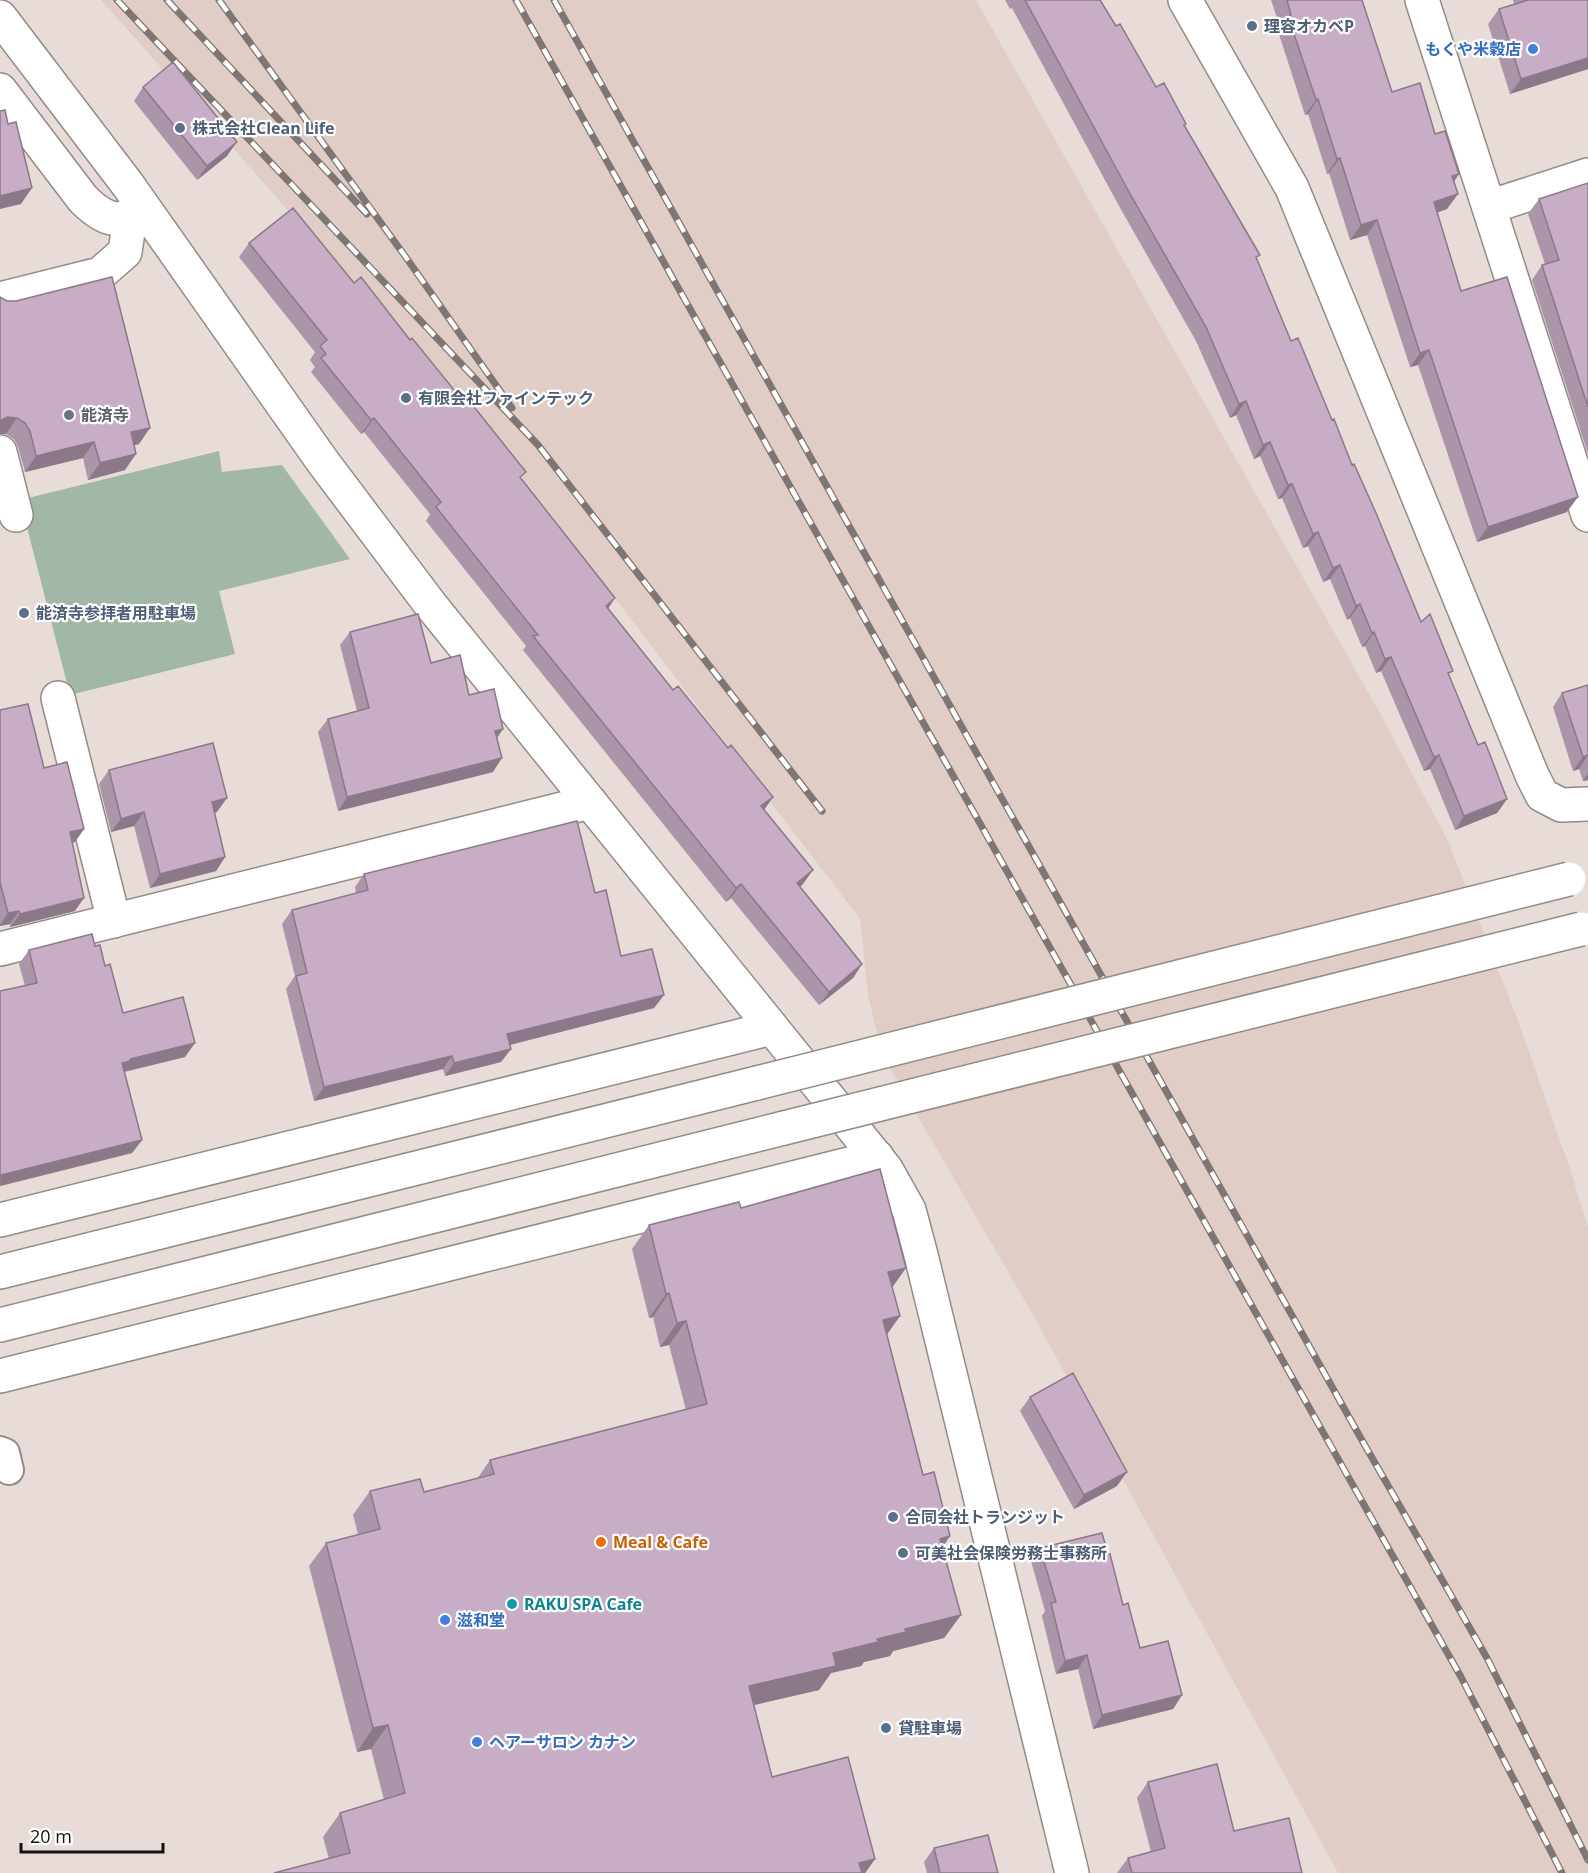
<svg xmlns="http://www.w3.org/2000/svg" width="1588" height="1873" viewBox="0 0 1588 1873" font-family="'Open Sans','Noto Sans JP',sans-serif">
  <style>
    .built { fill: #e0cec6 }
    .green { fill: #a1b8a6 }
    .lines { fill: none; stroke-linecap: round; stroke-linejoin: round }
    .service-casing { stroke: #948b86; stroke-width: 32 }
    .minor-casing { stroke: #948b86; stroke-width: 36 }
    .tertiary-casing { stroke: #948b86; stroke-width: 36 }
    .service { stroke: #fff; stroke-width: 28 }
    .minor { stroke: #fff; stroke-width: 33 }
    .tertiary { stroke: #fff; stroke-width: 33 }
    .rail-casing { stroke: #7e7674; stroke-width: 7 }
    .rail { stroke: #fff; stroke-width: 4.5; stroke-dasharray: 14; stroke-linecap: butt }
    .tertiary-bridge-casing { stroke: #948b86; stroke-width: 36; stroke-linecap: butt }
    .tertiary-bridge { stroke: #fff; stroke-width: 33 }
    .wall { fill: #ab95a9 }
    .shaded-wall { fill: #8b798a }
    .building { fill: #c7adc5; stroke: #8b798a; stroke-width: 1.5 }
    .service-dot { fill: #5c6f8a; stroke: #fff; stroke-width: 2 }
    .shop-dot { fill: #3f7fe0; stroke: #fff; stroke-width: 2 }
    .worship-dot { fill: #6b7280; stroke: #fff; stroke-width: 2 }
    .food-dot { fill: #e8710a; stroke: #fff; stroke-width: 2 }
    .culture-dot { fill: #0f9aa8; stroke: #fff; stroke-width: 2 }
    .labels { text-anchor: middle; stroke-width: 4.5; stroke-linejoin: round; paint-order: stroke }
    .service-label { font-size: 16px; font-weight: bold; fill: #4e5e75; stroke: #fff; text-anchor: start }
    .shop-label { font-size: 16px; font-weight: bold; fill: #366cbe; stroke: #fff; text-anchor: start }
    .worship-label { font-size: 16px; font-weight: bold; fill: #5b616d; stroke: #fff; text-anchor: start }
    .food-label { font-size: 16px; font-weight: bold; fill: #c56008; stroke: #fff; text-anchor: start }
    .culture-label { font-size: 16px; font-weight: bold; fill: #0d838f; stroke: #fff; text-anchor: start }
  </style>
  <rect width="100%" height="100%" fill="#e7dcd8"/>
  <path class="built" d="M101,0H976L1381,715L1448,841L1519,1023L1569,1166L1588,1227V1873H1338L1032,1313L882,1055L868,995L860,919L504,453Z"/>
  <path class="green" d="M219,451L222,472L282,465L350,559L219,591L235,654L70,695L20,500Z"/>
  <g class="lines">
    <g class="service-casing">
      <path id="service" d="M0,1451L5,1453L9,1470"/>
    </g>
    <g class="minor-casing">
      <path id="minor" d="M1185,0L1292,188L1532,775L1542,795L1561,805L1588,804
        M1422,0L1588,515
        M1489,207L1588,175
        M0,299L100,274L125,252L130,218
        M0,452L16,515
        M58,698L114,921
        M0,949L590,802
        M0,1220L772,1028
        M0,1376L877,1157"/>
    </g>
    <g class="tertiary-casing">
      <path id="tertiary" d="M0,17L128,185L323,462L430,604L886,1169L909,1210L921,1255L1072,1873
        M0,90L83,199C104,220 119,226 144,208
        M0,1272L757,1083
        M0,1325L784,1128"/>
    </g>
    <use href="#service" class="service"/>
    <use href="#minor" class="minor"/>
    <use href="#tertiary" class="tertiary"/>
    <g class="rail-casing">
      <path id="rail" d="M117,0L538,445L822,811
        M167,0L367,214
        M219,0L405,256L512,408
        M516,0L1461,1677L1562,1873
        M554,0L1363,1442L1487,1658L1588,1860"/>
    </g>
    <use href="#rail" class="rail"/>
    <g class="tertiary-bridge-casing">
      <path id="tertiary-bridge" d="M757,1083L1569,879
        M784,1128L1581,929"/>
    </g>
    <use href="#tertiary-bridge" class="tertiary-bridge"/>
  </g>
  <path class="wall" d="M1005,0H1100L1116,26L1156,87L1184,127L1257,260L1291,341L1332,420L1421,622L1449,676L1478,745L1507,799L1497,813L1455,830L1430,769L1424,771L1381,671L1376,673L1365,646L1362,647L1350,618L1347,620L1330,579L1323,582L1308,546L1303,548L1282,498L1278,499L1260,456L1254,459L1236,415L1230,418L1196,341L1119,206L1012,8L1010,9Z
    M1271,0H1362L1392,92L1435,134L1454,182L1447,209L1437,213L1461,291L1567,512L1477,542L1418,365L1410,367L1367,235L1350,240L1329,173L1327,174L1308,114L1305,115L1278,31L1280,27Z
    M1513,0H1588V69L1510,94L1488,24L1499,9L1514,4Z
    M143,87L227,156L197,180L134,101Z
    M1588,183V454L1532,280L1542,265L1545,264L1528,214L1539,199Z
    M249,243L354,283L410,340L521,479L608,609L673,690L773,797L764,810L803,884L800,887L862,964L853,978L819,1005L731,898L726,902L523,650L526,646L426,521L430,514L364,432L361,434L311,372L315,367L310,360L315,352L239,257Z
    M0,297L139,444L134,445L125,470L88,480L83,458L25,472L18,447L14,439L6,434Z
    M350,632L431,663L469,695L503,729L497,738L493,772L338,811L318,732L328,719L357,711L340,645Z
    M1588,685V780L1583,781L1579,769L1573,771L1553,707L1562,693Z
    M0,710L44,768L84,829L75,842L72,843L75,911L10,927V924L0,926Z
    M109,770L217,812L214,813L225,857L216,871L150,888L134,826L111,832L99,784Z
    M364,874L595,893L621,956L664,995L654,1008L510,1045L511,1049L501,1062L445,1076L443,1069L314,1101L286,989L295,976L282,924L292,910L356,894L355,887Z
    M95,946L105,966L123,1013L185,1057L125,1072L142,1140L132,1153L0,1186V991L25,986L19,964L29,950Z
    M741,1208L892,1288L900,1316L887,1334L942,1547L961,1615L944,1638L893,1651L890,1656L864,1662L861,1666L831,1673L819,1690L754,1705L772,1777L875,1859L865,1873H274L329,1859L323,1837L340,1813L384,1800L371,1749L357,1752L309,1566L326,1543L358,1534L353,1515L370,1491L424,1492L477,1479L490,1460L686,1410L669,1345L660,1347L653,1317L649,1318L632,1249L649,1225Z
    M1030,1397L1117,1486L1074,1509L1020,1411Z
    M1040,1548L1123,1605L1140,1648L1182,1695L1173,1709L1093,1729L1078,1669L1056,1674L1042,1616L1045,1611L1031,1561Z
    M1148,1782L1234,1831L1302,1873H1117L1128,1858L1151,1852L1137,1798Z
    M934,1848L998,1873H927L924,1862Z"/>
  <path class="shaded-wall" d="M1588,58V69L1510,94L1521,79Z
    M1318,99L1308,114L1305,115L1316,100Z
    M237,142L227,156L197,180L207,166Z
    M1340,158L1329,173L1327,174L1337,159Z
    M1459,174L1449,189L1452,176Z
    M32,188L21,204L0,209V196Z
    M1458,194L1447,209L1423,217L1434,202Z
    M1377,220L1367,235L1350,240L1361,225Z
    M1429,350L1418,365L1410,367L1420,353Z
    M1246,401L1236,415L1230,418L1239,404Z
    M7,417L17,418L6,434H0V421Z
    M374,418L364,432L361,434L371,420Z
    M150,428L139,444L120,449L131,432Z
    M94,442L83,458L25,472L36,456Z
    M1270,442L1260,456L1254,459L1263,445Z
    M136,454L125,470L88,480L100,463Z
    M1292,484L1282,498L1278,499L1288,485Z
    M1578,497L1567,512L1477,542L1488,527Z
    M1318,532L1308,546L1303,548L1313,534Z
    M1340,565L1330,579L1323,582L1333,568Z
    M615,598L606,612V606Z
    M1360,604L1350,618L1347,620L1356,606Z
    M1374,632L1365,646L1362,647L1372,633Z
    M1391,657L1381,671L1376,673L1385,659Z
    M503,729L494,742L495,731Z
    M1439,755L1430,769L1424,771L1434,757Z
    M1588,755L1579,769L1573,771L1583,757Z
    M502,758L493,772L338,811L347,797Z
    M1588,774V780L1583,781Z
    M773,797L763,811L761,806Z
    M227,798L217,812L202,816L212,802Z
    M1507,799L1497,813L1455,830L1464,816Z
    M144,812L134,826L111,832L121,819Z
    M84,829L75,842L61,846L70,832Z
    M225,857L216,871L150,888L160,874Z
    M813,870L803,884L787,897L797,883Z
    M741,884L731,898L726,902L736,888Z
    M84,898L75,911L10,927L20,914Z
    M19,911L10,924L0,926V925L8,913Z
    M862,964L853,978L819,1005L829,992Z
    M664,995L654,1008L497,1048L507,1034Z
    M195,1043L185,1057L122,1072V1063L130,1059Z
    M511,1049L501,1062L445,1076L454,1063Z
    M452,1056L443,1069L314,1101L324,1087Z
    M142,1140L132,1153L0,1186L1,1175Z
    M906,1268L889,1292L888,1272Z
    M669,1293L653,1317L649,1318L666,1294Z
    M900,1316L883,1340V1320Z
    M686,1321L669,1345L660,1347L677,1323Z
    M1127,1472L1117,1486L1074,1509L1084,1495Z
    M950,1536L934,1560L940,1539Z
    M961,1615L944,1638L893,1651L890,1656L864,1662L861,1666L831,1673L819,1690L732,1710L749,1686L833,1653L905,1629Z
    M1087,1655L1078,1669L1056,1674L1065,1661Z
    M1182,1695L1173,1709L1093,1729L1102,1715Z
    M388,1725L371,1749L357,1752L373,1728Z
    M875,1859L865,1873H853L859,1863Z"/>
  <path class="building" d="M1025,0H1100L1116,26L1120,24L1156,87L1164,83L1186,124L1184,125L1260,255L1256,257L1291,341L1298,338L1332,420L1334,419L1352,465L1354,464L1376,513L1421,622L1430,614L1453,671L1448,673L1478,745L1485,742L1507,799L1464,816L1439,755L1434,757L1391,657L1385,659L1374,632L1372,633L1360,604L1356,606L1340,565L1333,568L1318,532L1313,534L1292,484L1288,485L1270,442L1263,445L1246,401L1239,404L1206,327L1129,192Z
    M1287,0H1362L1392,92L1420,83L1435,134L1445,131L1459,174L1452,176L1458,194L1434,202L1461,291L1507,277L1578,497L1488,527L1429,350L1420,353L1377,220L1361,225L1340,158L1337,159L1318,99L1316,100L1288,16L1291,15Z
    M1528,0H1588V58L1521,79L1499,9Z
    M173,62L237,142L207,166L143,87Z
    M5,110L8,124L16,122L32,188L0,196V111Z
    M1588,183V407L1542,265L1559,260L1539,199Z
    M293,208L354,283L361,277L410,340L412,338L463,401L467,398L526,472L520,477L615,598L606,606L673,690L678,686L728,748L731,745L773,797L761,806L813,870L797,883L862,964L829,992L741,884L736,888L533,636L538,635L436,507L441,502L374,418L371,420L321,358L326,354L320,346L327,340L249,243Z
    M112,277L150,428L131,432L136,454L100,463L94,442L36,456L30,431L25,423L17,418L7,417L0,421V297L7,301H16Z
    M418,614L431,663L460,655L469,695L494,689L503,729L495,731L502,758L347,797L328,719L369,708L350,632Z
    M1588,685V755L1583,757L1562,693Z
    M28,704L44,768L67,762L84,829L70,832L84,898L20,914L19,911L8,913L0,882V710Z
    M213,743L227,798L212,802L225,857L160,874L144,812L121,819L109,770Z
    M577,821L595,893L606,890L621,956L652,949L664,995L507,1034L511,1049L454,1063L452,1056L324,1087L296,976L307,973L292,910L368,890L364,874Z
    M92,934L95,946L100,945L105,966L110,964L123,1013L183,997L195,1043L130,1059V1061L122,1063L142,1140L1,1175L2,1180H0V991L37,983L29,950Z
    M880,1169L906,1268L888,1272L900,1316L883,1320L923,1475L934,1472L950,1536L940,1539L961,1615L905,1629L906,1632L877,1639L878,1642L833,1653L836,1666L749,1686L772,1777L848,1757L875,1859L859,1863L862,1873H274L350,1853L340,1813L405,1793L388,1725L373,1728L326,1543L380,1529L370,1491L420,1479L424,1492L494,1474L490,1460L707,1404L686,1321L677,1323L669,1293L666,1294L649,1225L739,1202L741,1208Z
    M1073,1373L1127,1472L1084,1495L1030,1397Z
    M1102,1533L1108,1554H1110L1123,1605L1128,1603L1140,1648L1168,1641L1182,1695L1102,1715L1087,1655L1065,1661L1051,1603L1056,1602L1040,1548Z
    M1217,1764L1234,1831L1289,1818L1302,1873H1132L1128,1858L1165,1848L1148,1782Z
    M988,1835L998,1873H940L934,1848Z"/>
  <g class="service-dot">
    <circle cx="1252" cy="26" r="6"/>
    <circle cx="180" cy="128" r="6"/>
    <circle cx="406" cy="398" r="6"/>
    <circle cx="24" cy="613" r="6"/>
    <circle cx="893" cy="1517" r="6"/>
    <circle cx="903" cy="1553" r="6"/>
    <circle cx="886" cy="1728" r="6"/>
  </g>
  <g class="shop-dot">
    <circle cx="1533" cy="49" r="6"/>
    <circle cx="445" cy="1620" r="6"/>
    <circle cx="477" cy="1742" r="6"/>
  </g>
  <circle class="worship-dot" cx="69" cy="415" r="6"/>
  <circle class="food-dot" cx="601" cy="1542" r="6"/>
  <circle class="culture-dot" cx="512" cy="1604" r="6"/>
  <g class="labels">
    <g class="service-label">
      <text x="1264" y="32">理容オカベP</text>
      <text x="192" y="134">株式会社Clean Life</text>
      <text x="418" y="404">有限会社ファインテック</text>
      <text x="36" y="619">能済寺参拝者用駐車場</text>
      <text x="905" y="1523">合同会社トランジット</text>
      <text x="915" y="1559">可美社会保険労務士事務所</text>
      <text x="898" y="1734">貸駐車場</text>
    </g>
    <g class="shop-label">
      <text x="1521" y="55" text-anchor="end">もくや米穀店</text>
      <text x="457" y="1626">滋和堂</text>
      <text x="489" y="1748">ヘアーサロン カナン</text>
    </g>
    <g class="worship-label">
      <text x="81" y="421">能済寺</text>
    </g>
    <g class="food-label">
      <text x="613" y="1548">Meal &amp; Cafe</text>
    </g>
    <g class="culture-label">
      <text x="524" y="1610">RAKU SPA Cafe</text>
    </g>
  </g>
  <path d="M21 1843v9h142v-9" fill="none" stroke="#161211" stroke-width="3"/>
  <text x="30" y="1843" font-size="18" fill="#161211" stroke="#ffffff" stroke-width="4.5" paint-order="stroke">20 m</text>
</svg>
